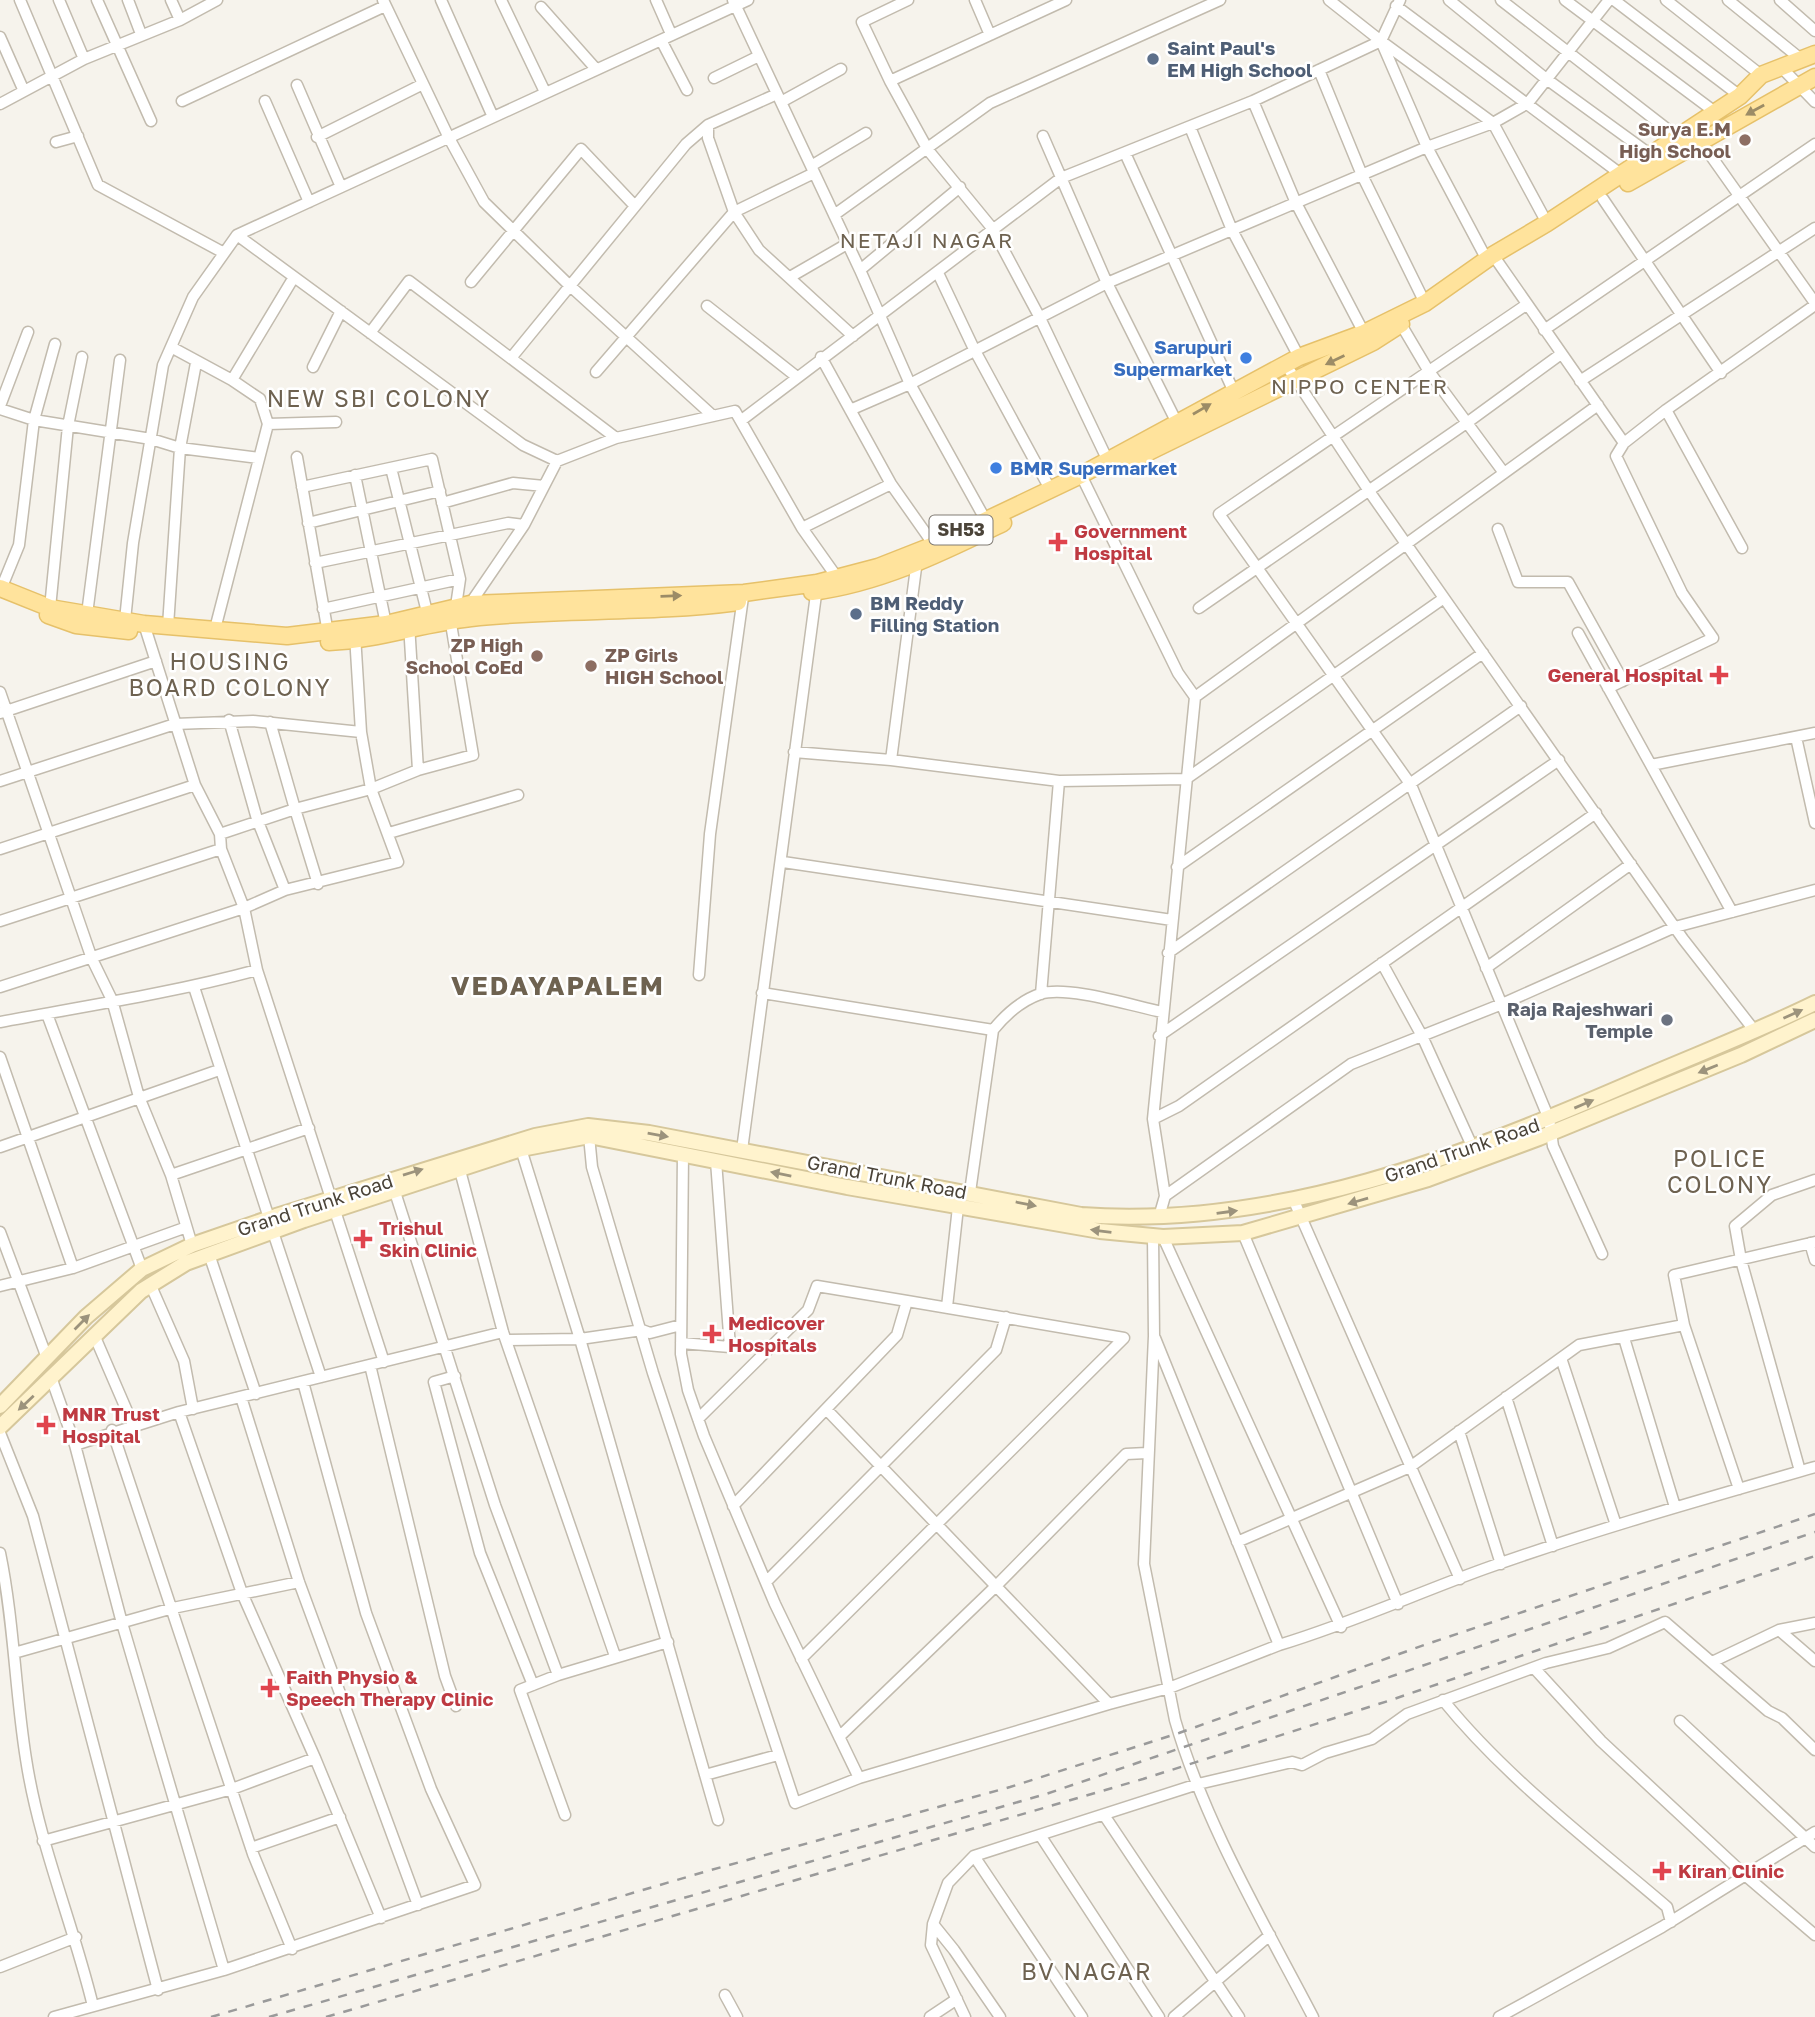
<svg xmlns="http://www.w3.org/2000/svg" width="1815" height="2017" viewBox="0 0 1815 2017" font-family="'Golos Text',sans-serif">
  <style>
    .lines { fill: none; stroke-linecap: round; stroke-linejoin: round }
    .minor-casing { stroke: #c2bbae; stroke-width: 13 }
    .secondary-casing { stroke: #d6c79b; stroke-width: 18 }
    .primary-casing { stroke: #e6c16a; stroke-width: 19 }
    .minor { stroke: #fff; stroke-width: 10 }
    .secondary { stroke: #fff3cd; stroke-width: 14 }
    .primary { stroke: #ffe39c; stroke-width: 16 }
    .rail { stroke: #9a9a9a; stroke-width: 2.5; stroke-dasharray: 9 9; stroke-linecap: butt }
    .oneway { fill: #9c8c66 }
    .oneway2 { fill: #9c937c }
    .service-dot { fill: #5c6f8a; stroke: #fff; stroke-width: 2.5 }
    .education-dot { fill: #8d6e63; stroke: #fff; stroke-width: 2.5 }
    .shop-dot { fill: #3f7fe0; stroke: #fff; stroke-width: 2.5 }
    .health-dot { fill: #e0444e; stroke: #fff; stroke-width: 2.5 }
    .worship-dot { fill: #6b7280; stroke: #fff; stroke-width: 2.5 }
    .labels { text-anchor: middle; stroke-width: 5; stroke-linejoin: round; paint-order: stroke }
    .shield { fill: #fff; stroke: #817c74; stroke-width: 2 }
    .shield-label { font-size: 18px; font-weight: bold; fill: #4b4439 }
    .service-label { font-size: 19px; font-weight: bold; fill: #4e5e75; stroke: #fff; text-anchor: start }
    .education-label { font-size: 19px; font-weight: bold; fill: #785e54; stroke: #fff; text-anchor: end }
    .shop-label { font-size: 19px; font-weight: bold; fill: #366cbe; stroke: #fff; text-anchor: end }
    .health-label { font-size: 19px; font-weight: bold; fill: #be3a42; stroke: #fff; text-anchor: start }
    .worship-label { font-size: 19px; font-weight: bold; fill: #5b616d; stroke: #fff; text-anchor: end }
    .street-label { font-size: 19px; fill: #4b4439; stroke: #fff }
    .neighbourhood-label { font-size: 21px; letter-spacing: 2px; fill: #6e6250; stroke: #fff }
    .quarter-label { font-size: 23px; letter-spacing: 2px; fill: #6e6250; stroke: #fff }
    .district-label { font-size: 26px; font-weight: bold; letter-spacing: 2px; fill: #6e6250; stroke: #fff }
  </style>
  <rect width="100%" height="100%" fill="#f6f3ec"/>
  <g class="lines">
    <g class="minor-casing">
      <path id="minor" d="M20,0L98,185L224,253
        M59,0L84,59
        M97,0L151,121
        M128,0L141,34
        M171,0L180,20
        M383,0L449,138L484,202L568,284L713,416
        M441,0L493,117
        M501,0L545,92
        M656,0L671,34
        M733,0L860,270L910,384L985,519
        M975,0L990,35
        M1066,0L890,81L928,150L992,228L1039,316L1108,461
        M1329,0L1381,41
        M1400,0L1381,41L1493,123L1547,223
        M1449,0L1545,78L1651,155
        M1501,0L1676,136
        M1565,0L1715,112
        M1614,0L1740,96
        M1666,0L1761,75
        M1728,0L1802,60
        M1780,0L1815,31
        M1396,6L1622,175
        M541,7L596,69
        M0,37L23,89
        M661,40L687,90
        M1782,68L1815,102
        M1319,70L1362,175L1425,303
        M714,78L759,56
        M890,81L862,22L908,0
        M297,85L341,187
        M182,101L385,6
        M265,101L309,202
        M1253,101L1296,203L1364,333
        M781,102L841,69
        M0,104L84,59L180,20L217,0
        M708,125V138L734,212L759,250L853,336
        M1190,127L1232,230L1299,357
        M1043,136L1107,283L1177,423
        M317,137L423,84
        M1699,139L1815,303
        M56,142L78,136
        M1125,153L1233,390
        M811,166L866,133
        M1603,199L1721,373
        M834,215L990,103L1220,0
        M237,235L523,445L557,461
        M1493,255L1624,443
        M860,270L960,187
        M938,273L974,349L1050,489
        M790,277L847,244
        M471,282L581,149L634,205
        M1526,305L1219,514L1411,785L1549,1119L1553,1146L1602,1254
        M707,306L797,377
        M1399,321L1428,370L1504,473
        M1544,330L1815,144
        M370,333L409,281L616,438
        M171,347L232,380L260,399L268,424L215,629
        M821,357L891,484L934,545
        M511,358L686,144L708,125L777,94
        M1286,365L1369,491L1683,939L1754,1030
        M313,367L341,311
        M596,372L734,212L814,173
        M232,380L294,277
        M1580,381L1815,228
        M0,406L28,332
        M0,409L34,420L151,439L180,448L259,458
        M850,410L910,384L1107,283L1427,147L1493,123L1528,103L1609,0
        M1666,410L1742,548
        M743,419L1061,178L1253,101L1381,41L1427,147L1487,260
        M268,424L336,422
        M297,457L328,633
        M391,468L427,612
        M355,475L386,624
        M1081,475L1178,673L1195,697L1153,1119L1165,1196L1159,1217
        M302,487L432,459L460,579L456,606
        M442,503L513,483L544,486
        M308,523L440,491
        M524,525L557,461L616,438L735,411L802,528L836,576
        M802,528L891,484
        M1498,529L1518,582H1568L1623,681
        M917,560L891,760L1059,781L1041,994
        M315,563L508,523L524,525L470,604
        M1,589L19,545L34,420L55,344
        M50,608L68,426L82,357
        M1199,608L1468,422L1561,354
        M323,609L460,579
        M87,614L120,360
        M125,620L133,543L163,365L193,297L237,235L748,0
        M144,624L195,785L220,834L221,849L244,908L257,970L384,1362
        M168,626L180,448L196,363
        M1578,633L1732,912
        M1608,688L1713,638L1682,593L1616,456L1624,443L1666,410L1815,305
        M0,692L92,959L112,1000L139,1097L171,1175L192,1245
        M1195,697L1598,405
        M0,713L156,661
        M229,720L257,819L285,890
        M1796,737L1815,823
        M794,752L891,760
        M1651,765L1815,733
        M418,770L473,755L450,618
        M0,781L175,724L253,721L361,732
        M1059,781L1186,779L1444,598
        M389,833L518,795
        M220,834L295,809L270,722
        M0,849L195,785
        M783,862L1172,920
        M1177,867L1483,653
        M318,884L295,809L371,789L418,770L409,624
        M0,921L221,849
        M1168,953L1521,706
        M1382,963L1422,1036L1472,1146
        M1486,968L1631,864
        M699,975L710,834L743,597
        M0,987L244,908L285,890L398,862L371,789L361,732L355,635
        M194,987L269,1218
        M762,993L993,1030
        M47,1014L142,1269
        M0,1022C86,1006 172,993 257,970
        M1159,1036L1559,760
        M0,1057L73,1268
        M1153,1119L1179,1106L1596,813
        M589,1136L592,1167L653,1373L795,1803L859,1778L1109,1704L826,1409
        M0,1147L219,1070
        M521,1149L580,1339L718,1820
        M742,1150L817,587
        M683,1153L681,1354L688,1390L704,1436L775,1604L859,1778
        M458,1163L503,1332L615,1656
        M171,1175L309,1128
        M395,1192L495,1505L558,1675L668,1642
        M970,1192L993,1030C1006,1014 1020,1001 1040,994C1067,985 1133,1006 1162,1012
        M1165,1196L1351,1064L1502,1004L1675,927L1815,890
        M1294,1201L1460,1579
        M0,1232L47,1358
        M273,1232L321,1377
        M1243,1233L1398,1604
        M1153,1236L1154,1336L1144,1564L1175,1720C1205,1824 1263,1921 1313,2017
        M1163,1237L1341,1627
        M1810,1243L1815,1260
        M209,1254L256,1394
        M0,1286L73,1268L184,1228
        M151,1286L184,1361L193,1409
        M947,1307L958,1207
        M1684,1325L1739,1489
        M95,1337L133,1425
        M1624,1338L1675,1507
        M506,1340L580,1339L642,1330L650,1333L681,1325
        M681,1343L730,1347L716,1161
        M1561,1358L1616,1525
        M370,1365L445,1676L456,1706
        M455,1376L434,1382L480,1553L533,1685
        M52,1380L75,1445L122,1623L224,1970
        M241,1397L299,1582L418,1905
        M1506,1397L1553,1546
        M179,1412L242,1593L315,1758L381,1918
        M698,1419L808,1310L817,1286L907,1301L897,1335L733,1506
        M112,1430L253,1854L292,1949
        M1459,1431L1501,1564
        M0,1433L33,1516L158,1990
        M75,1445L179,1412L503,1332
        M1800,1471L1741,1260L1735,1226L1772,1195L1815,1180
        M1237,1542L1410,1467L1579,1345L1684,1325L1674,1275L1815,1242
        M0,1553C14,1621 15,1691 26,1759C39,1844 73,1923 93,2006
        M766,1582L996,1350L1006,1317
        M1779,1630L1815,1661
        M1279,1645C1349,1624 1415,1594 1484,1569C1593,1530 1704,1499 1815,1467
        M14,1653L173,1608L299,1582
        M801,1659L1124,1338L907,1301
        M1712,1662L1779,1630L1815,1623
        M1535,1669L1601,1741L1746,1876L1815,1935
        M558,1675L520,1690L565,1815
        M1443,1700C1506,1778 1591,1842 1667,1907L1671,1922
        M1109,1704L1169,1688L1279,1645L1155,1338
        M1680,1721L1815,1847
        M839,1737L996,1586L1126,1454L1147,1453
        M705,1775L778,1755
        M1104,1815L1239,2017
        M1040,1835L1159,2017
        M43,1841L232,1789L315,1758
        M251,1848L340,1817
        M974,1856L1082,2017
        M933,1924L954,1950L1000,2017
        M0,1967L76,1937
        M725,1995L737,2017
        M54,2017L224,1970L475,1885L431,1789L366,1613L303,1382
        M930,2017L957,1999
        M965,2017L931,1945L933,1924L948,1883L974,1856L1198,1784L1292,1762L1302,1765L1325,1753L1372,1739L1407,1714L1546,1663L1608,1648L1665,1622L1768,1711L1782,1718L1815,1750
        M1174,2017L1270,1935
        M1499,2017L1662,1927L1815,1832"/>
    </g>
    <g class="secondary-casing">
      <path id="secondary" d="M0,1406L86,1317L142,1269L192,1245L276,1216L535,1136L588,1126L649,1133L1081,1215C1277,1229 1463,1156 1640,1079C1698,1054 1758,1031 1815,1003
        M0,1427L141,1291L186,1263L304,1220L521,1149L589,1136L847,1187L1100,1231L1163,1237L1243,1233L1428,1179L1539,1138L1741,1055L1815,1020"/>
    </g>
    <g class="primary-casing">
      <path id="primary" d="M1628,183L1815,77
        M1124,464L1373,342L1401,324
        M0,588L50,608L144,624L287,636L386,624L470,604L744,593L817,583L878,567L934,545L1081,475L1299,357L1364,333L1425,303L1493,255L1547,223L1740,96L1761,75L1815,54
        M812,592C881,583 941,553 1003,523
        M48,615L76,625L129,631
        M329,642C378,640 423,623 471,618C560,608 649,614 738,602"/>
    </g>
    <use href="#minor" class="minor"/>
    <use href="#secondary" class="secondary"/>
    <use href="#primary" class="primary"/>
    <path class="rail" d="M211,2017L704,1872L1010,1787L1179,1733L1427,1644L1815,1514
      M269,2017L1046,1794L1815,1532
      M326,2017L1143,1779L1388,1701L1815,1556"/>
  </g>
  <defs><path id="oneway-solid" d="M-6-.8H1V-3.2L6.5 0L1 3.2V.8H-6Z" transform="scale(1.75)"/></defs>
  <g class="oneway">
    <use href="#oneway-solid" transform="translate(1755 110) rotate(151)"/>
    <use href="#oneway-solid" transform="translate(1335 360) rotate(154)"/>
    <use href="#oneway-solid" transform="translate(1202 409) rotate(-30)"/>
    <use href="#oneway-solid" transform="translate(671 596) rotate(-2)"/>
  </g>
  <g class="oneway2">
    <use href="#oneway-solid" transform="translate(1793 1014) rotate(-24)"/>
    <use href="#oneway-solid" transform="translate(1708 1069) rotate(158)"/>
    <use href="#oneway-solid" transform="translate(1584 1104) rotate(-23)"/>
    <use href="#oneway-solid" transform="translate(658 1135) rotate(10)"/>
    <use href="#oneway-solid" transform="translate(413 1172) rotate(-17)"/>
    <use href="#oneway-solid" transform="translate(781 1174) rotate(-169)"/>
    <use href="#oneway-solid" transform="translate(1358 1201) rotate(164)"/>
    <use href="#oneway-solid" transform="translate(1026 1204) rotate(11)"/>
    <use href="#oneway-solid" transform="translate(1227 1212) rotate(-8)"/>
    <use href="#oneway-solid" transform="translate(1101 1231) rotate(-173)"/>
    <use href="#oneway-solid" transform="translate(82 1322) rotate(-45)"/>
    <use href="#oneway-solid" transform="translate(26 1403) rotate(137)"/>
  </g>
  <g class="service-dot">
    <circle cx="1153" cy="59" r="7"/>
    <circle cx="856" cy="614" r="7"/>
  </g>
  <g class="education-dot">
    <circle cx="1745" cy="140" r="7"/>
    <circle cx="537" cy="656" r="7"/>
    <circle cx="591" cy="666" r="7"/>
  </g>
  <g class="shop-dot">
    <circle cx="1246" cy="358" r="7"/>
    <circle cx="996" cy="468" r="7"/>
  </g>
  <g class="health-dot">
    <path d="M1054.5 531.5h7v7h7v7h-7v7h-7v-7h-7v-7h7z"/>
    <path d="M1715.5 664.5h7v7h7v7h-7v7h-7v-7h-7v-7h7z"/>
    <path d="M359.5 1228.5h7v7h7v7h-7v7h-7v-7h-7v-7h7z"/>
    <path d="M708.5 1323.5h7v7h7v7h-7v7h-7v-7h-7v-7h7z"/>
    <path d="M42.5 1414.5h7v7h7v7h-7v7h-7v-7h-7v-7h7z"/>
    <path d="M266.5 1677.5h7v7h7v7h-7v7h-7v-7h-7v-7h7z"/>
    <path d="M1658.5 1860.5h7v7h7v7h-7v7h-7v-7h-7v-7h7z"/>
  </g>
  <circle class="worship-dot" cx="1667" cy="1020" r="7"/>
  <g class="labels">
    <rect class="shield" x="929.5" y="515.5" width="63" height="29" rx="5"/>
    <g class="shield-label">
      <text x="961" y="536">SH53</text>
    </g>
    <g class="service-label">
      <text x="1167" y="55">Saint Paul's<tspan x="1167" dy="22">EM High School</tspan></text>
      <text x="870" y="610">BM Reddy<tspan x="870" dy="22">Filling Station</tspan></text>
    </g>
    <g class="education-label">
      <text x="1731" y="136">Surya E.M<tspan x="1731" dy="22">High School</tspan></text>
      <text x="523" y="652">ZP High<tspan x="523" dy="22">School CoEd</tspan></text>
      <text x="605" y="662" text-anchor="start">ZP Girls<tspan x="605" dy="22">HIGH School</tspan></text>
    </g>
    <g class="shop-label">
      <text x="1232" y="354">Sarupuri<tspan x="1232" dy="22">Supermarket</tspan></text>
      <text x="1010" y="475" text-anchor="start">BMR Supermarket</text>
    </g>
    <g class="health-label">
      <text x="1074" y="538">Government<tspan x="1074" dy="22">Hospital</tspan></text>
      <text x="1703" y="682" text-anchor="end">General Hospital</text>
      <text x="379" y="1235">Trishul<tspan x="379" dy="22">Skin Clinic</tspan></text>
      <text x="728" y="1330">Medicover<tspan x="728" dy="22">Hospitals</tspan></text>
      <text x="62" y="1421">MNR Trust<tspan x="62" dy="22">Hospital</tspan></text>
      <text x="286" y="1684">Faith Physio &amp;<tspan x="286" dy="22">Speech Therapy Clinic</tspan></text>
      <text x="1678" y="1878">Kiran Clinic</text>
    </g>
    <g class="worship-label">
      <text x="1653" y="1016">Raja Rajeshwari<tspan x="1653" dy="22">Temple</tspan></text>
    </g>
    <g class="street-label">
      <text transform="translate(1462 1150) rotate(-19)" y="7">Grand Trunk Road</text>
      <text transform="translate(887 1177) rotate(11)" y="7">Grand Trunk Road</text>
      <text transform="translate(315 1205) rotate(-18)" y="7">Grand Trunk Road</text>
    </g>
    <g class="neighbourhood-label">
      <text x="927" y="248">NETAJI NAGAR</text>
      <text x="1360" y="394">NIPPO CENTER</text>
    </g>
    <g class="quarter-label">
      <text x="379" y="407">NEW SBI COLONY</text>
      <text x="230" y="670">HOUSING<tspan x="230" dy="26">BOARD COLONY</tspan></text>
      <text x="1720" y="1167">POLICE<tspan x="1720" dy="26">COLONY</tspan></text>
      <text x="1087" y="1980">BV NAGAR</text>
    </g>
    <g class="district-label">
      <text x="558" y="995">VEDAYAPALEM</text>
    </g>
  </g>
</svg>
